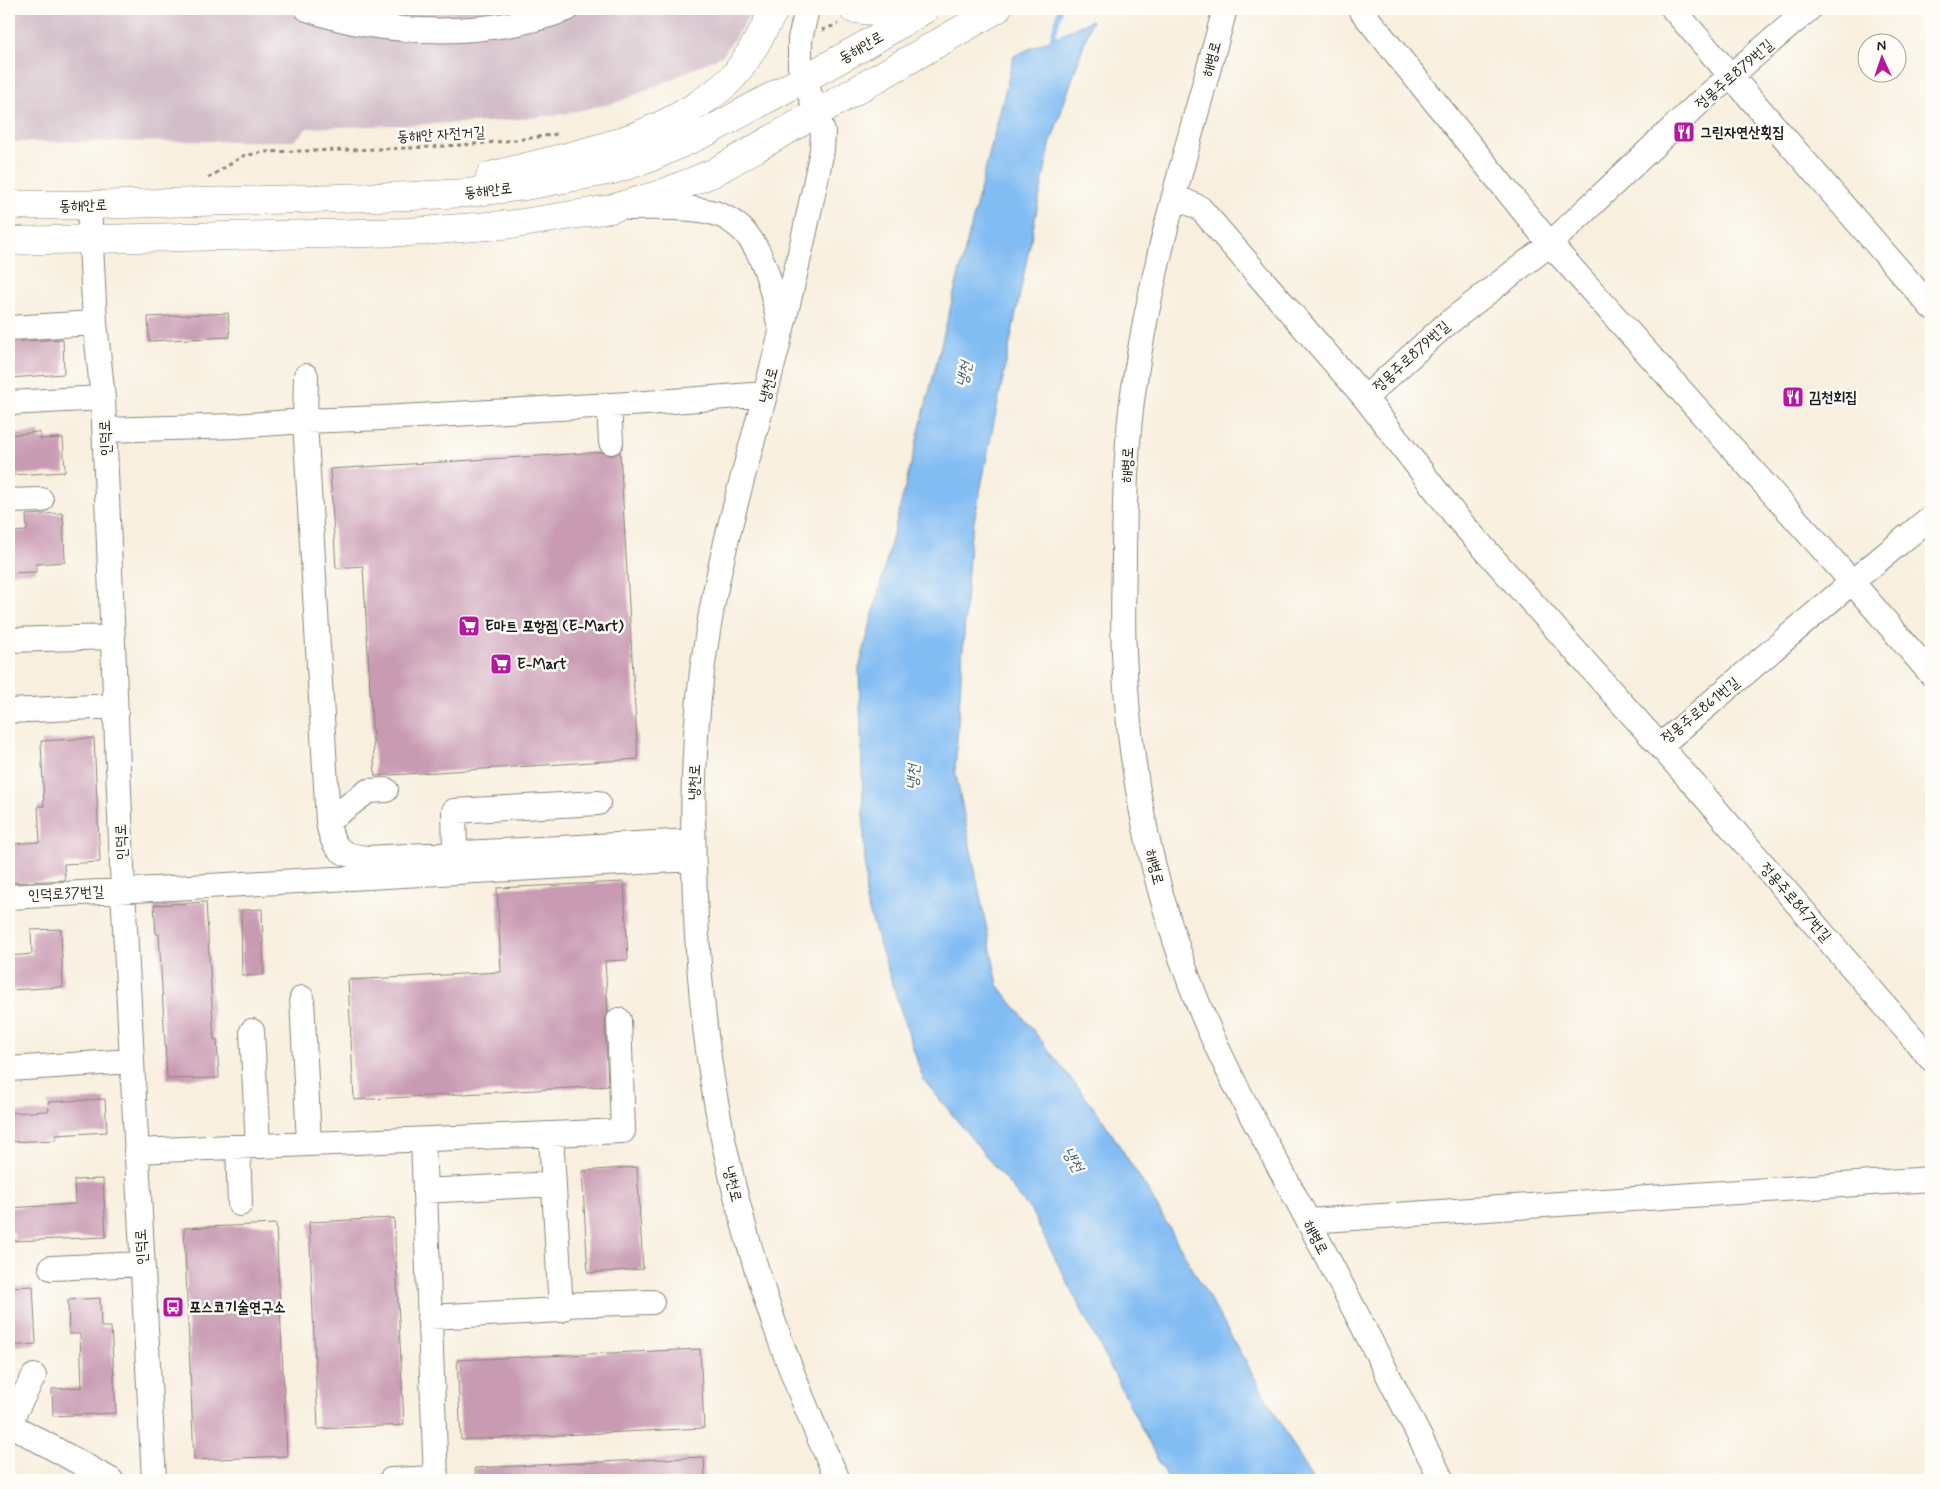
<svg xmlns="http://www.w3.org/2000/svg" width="1940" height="1489" viewBox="0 0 1940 1489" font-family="Mynerve,'Poor Story',sans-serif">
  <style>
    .industrial { fill: #d2bdc8 }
    .water { fill: #81bcf3; stroke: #4e6c88 }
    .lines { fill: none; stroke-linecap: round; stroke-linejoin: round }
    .stream { stroke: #81bcf3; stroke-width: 5.5 }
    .building { fill: #c99bb3 }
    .minor-casing { stroke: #8a867d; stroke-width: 26 }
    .major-casing { stroke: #8a867d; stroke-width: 29 }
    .path { stroke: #8a867d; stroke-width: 3; stroke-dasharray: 4 4; stroke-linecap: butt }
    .minor { stroke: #fff; stroke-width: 24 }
    .major { stroke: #fff; stroke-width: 28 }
    .labels { text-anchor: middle; stroke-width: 5; stroke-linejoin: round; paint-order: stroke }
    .street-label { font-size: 15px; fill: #1c1c1c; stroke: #fdfcf7 }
    .poi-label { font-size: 15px; font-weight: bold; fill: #1c1c1c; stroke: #fdfcf7; text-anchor: start }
    .water-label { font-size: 16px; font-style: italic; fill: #445c72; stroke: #fdfcf7 }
  </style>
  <rect width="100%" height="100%" fill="#fdfcf7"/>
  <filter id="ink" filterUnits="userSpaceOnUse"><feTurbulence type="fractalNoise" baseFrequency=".02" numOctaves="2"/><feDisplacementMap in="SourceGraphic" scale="10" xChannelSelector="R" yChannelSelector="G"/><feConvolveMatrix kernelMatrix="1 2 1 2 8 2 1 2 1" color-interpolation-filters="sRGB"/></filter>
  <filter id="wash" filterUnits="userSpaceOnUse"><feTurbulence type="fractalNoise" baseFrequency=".0096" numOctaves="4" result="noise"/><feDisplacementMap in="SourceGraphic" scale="20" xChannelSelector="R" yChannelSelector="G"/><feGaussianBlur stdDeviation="1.12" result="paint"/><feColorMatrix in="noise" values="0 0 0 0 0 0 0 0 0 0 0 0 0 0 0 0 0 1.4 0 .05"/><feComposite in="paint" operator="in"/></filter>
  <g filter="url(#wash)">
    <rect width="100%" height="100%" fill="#f8efde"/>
    <path class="industrial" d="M9,9H754L723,55L666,82L618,102L558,115L489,122L307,128L294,141L9,142Z"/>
    <path class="water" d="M1092,20L1050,145L970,541L955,770L998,985L1101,1117L1147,1189L1313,1480H1168L1031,1211L923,1079L866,902L859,669L1014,56Z"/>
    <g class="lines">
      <path class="stream" d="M1051,44L1060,9"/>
    </g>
    <g id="blocks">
      <path class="building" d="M228,313L230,337L149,341L148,317Z
        M63,339L64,374L9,378V342Z
        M40,432V439L63,438L65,472L12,475V470H9V435Z
        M602,452L611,456L620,452L638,759L375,776L363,566L336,568L330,469Z
        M63,513L65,562L36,564V572L9,573V532L27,531L26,515Z
        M94,738L100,862L64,864L65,880L9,883V844L40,842L38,806H44L41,741Z
        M624,882L628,960L605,961L608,1012L605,1020L608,1086L354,1100L348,980L501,972L497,888Z
        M206,902L214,1040L217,1039L219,1078L167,1079L159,934H156L154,905Z
        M262,909L264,975L242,976L241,910Z
        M61,929L63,987L9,990V956L32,954L31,930Z
        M105,1099L107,1132L56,1135V1140L9,1142V1113L49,1111L48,1102Z
        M637,1167L643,1269L588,1273L582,1171Z
        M103,1179L106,1237L14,1241V1232L9,1233V1208L75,1204L74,1180Z
        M394,1218L404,1425L318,1429L309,1222Z
        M276,1224L287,1456L194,1460L184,1228Z
        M33,1286L36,1344L9,1346V1287Z
        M100,1298L101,1327H111L116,1413L53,1416L52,1389L82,1387L80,1334H69L68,1300Z
        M700,1349L704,1428L461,1440L457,1360Z
        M704,1457L705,1480H476L475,1468Z"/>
    </g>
  </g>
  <g filter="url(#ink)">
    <use href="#blocks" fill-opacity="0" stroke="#8a867d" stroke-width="1"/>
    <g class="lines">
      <g class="minor-casing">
        <path id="minor" d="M307,9C385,37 490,38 567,9
          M807,9L800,39V66L823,132L822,150C806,231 787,311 766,391C745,471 721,549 708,631C693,718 691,809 695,898C698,966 704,1035 716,1102C739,1233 782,1360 838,1480
          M1225,9C1192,131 1154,254 1135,380C1126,436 1125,494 1124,551C1124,584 1122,618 1124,652C1128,763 1150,876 1189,980C1219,1063 1265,1139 1306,1217C1352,1304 1397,1393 1442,1480
          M1360,9L1550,244L1852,582L1931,674
          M1673,9L1931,307
          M1174,196L1200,208L1365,398L1458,519L1699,790L1931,1059
          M89,205L95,323L103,398L123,890L154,1480
          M630,208C655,208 681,206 706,211C760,221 770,279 779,324
          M9,328L95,323
          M306,376L305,421L328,821C332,848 340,856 368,858L693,841
          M1365,398L1443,327L1550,244L1700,102L1809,9
          M9,403L103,398
          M609,405L611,442
          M105,430L235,426L305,421L383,418L646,403L765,394
          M9,501L41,500
          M9,640L113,637
          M9,711L115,706
          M1660,746L1852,582L1931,517
          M328,821L368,791L386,790
          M455,852L454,811L598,803
          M9,897L693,859
          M302,998L309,1144
          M252,1031L258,1146
          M9,1069L132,1061
          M423,1140L436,1480
          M238,1147L240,1204
          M136,1151L623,1131L619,1020
          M425,1191L554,1184
          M1308,1221L1931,1179
          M51,1268L142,1264
          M561,1305L652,1302
          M429,1317L561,1310L551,1135
          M9,1423L34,1376
          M9,1424L111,1480
          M391,1480L436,1478"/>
      </g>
      <g class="major-casing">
        <path id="major" d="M853,9L886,12L914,9
          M490,176C560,157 632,147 694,107C708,98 722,89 733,77C750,57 762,32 775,9
          M9,205H89L412,196L466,193L525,186L613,170L645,160L707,132L860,48L925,9
          M9,241L409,232L516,224L610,209L661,194L713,173L997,9"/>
      </g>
      <path class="path" d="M822,30L838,24
        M208,178L243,156L263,152C361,149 460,150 557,134"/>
      <use href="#minor" class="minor"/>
      <use href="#major" class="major"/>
    </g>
  </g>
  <defs>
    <g id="restaurant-square" transform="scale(1.125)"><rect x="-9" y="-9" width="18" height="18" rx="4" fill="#b5179e" stroke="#fdfcf7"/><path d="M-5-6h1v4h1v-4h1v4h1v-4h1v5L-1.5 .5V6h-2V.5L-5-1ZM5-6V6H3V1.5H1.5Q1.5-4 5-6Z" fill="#fff"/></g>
    <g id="supermarket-square" transform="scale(1.125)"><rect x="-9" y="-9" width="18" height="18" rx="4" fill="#b5179e" stroke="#fdfcf7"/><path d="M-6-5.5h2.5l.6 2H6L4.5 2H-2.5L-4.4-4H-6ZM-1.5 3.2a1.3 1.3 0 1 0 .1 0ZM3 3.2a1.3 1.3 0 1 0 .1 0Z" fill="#fff"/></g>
    <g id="bus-square" transform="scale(1.125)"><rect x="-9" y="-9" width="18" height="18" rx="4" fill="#b5179e" stroke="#fdfcf7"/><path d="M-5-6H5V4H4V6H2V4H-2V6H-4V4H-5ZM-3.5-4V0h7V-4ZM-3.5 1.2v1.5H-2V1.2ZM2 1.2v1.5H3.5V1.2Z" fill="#fff"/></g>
  </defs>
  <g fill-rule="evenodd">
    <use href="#restaurant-square" x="1684" y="132"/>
    <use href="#restaurant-square" x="1793" y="397"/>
    <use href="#supermarket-square" x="469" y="626"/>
    <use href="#supermarket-square" x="501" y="664"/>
    <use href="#bus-square" x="173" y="1307"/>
  </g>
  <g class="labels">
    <g class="street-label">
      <text transform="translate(861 47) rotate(-30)" y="5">동해안로</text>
      <text transform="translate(1211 59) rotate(-75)" y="5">해병로</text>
      <text transform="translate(1734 74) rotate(-41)" y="5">정몽주로879번길</text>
      <text transform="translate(441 134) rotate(-3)" y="5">동해안 자전거길</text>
      <text transform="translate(488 190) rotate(-6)" y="5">동해안로</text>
      <text transform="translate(83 205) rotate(-1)" y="5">동해안로</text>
      <text transform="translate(1411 356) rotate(-42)" y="5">정몽주로879번길</text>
      <text transform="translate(768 385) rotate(-75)" y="5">냉천로</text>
      <text transform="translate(105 438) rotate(-92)" y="5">인덕로</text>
      <text transform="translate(1127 465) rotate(-87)" y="5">해병로</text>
      <text transform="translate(1700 710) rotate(-39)" y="5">정몽주로861번길</text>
      <text transform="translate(694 782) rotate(-88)" y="5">냉천로</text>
      <text transform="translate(121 842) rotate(-92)" y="5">인덕로</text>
      <text transform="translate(1155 867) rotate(76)" y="5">해병로</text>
      <text transform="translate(66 893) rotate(-3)" y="5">인덕로37번길</text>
      <text transform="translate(1796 902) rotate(49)" y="5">정몽주로847번길</text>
      <text transform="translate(733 1184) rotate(76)" y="5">냉천로</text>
      <text transform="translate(1316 1237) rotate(63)" y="5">해병로</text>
      <text transform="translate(141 1247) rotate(-93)" y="5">인덕로</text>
    </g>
    <g class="poi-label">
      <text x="1700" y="137">그린자연산횟집</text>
      <text x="1809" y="402">김천회집</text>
      <text x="485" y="631">E마트 포항점 (E-Mart)</text>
      <text x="517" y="669">E-Mart</text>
      <text x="189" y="1312">포스코기술연구소</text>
    </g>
    <g class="water-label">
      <text transform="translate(963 374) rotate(-78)" y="6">냉천</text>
      <text transform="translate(912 777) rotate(-87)" y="6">냉천</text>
      <text transform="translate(1074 1159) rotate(60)" y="6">냉천</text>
    </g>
  </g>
  <rect width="1940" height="1489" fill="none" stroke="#fdfcf7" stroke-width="30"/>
  <g transform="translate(1882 58) rotate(357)"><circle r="24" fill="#fdfcf7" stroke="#a3a29f"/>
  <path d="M0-4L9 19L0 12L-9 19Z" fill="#b5179e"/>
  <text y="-8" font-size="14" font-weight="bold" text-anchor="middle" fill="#1c1c1c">N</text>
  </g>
</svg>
